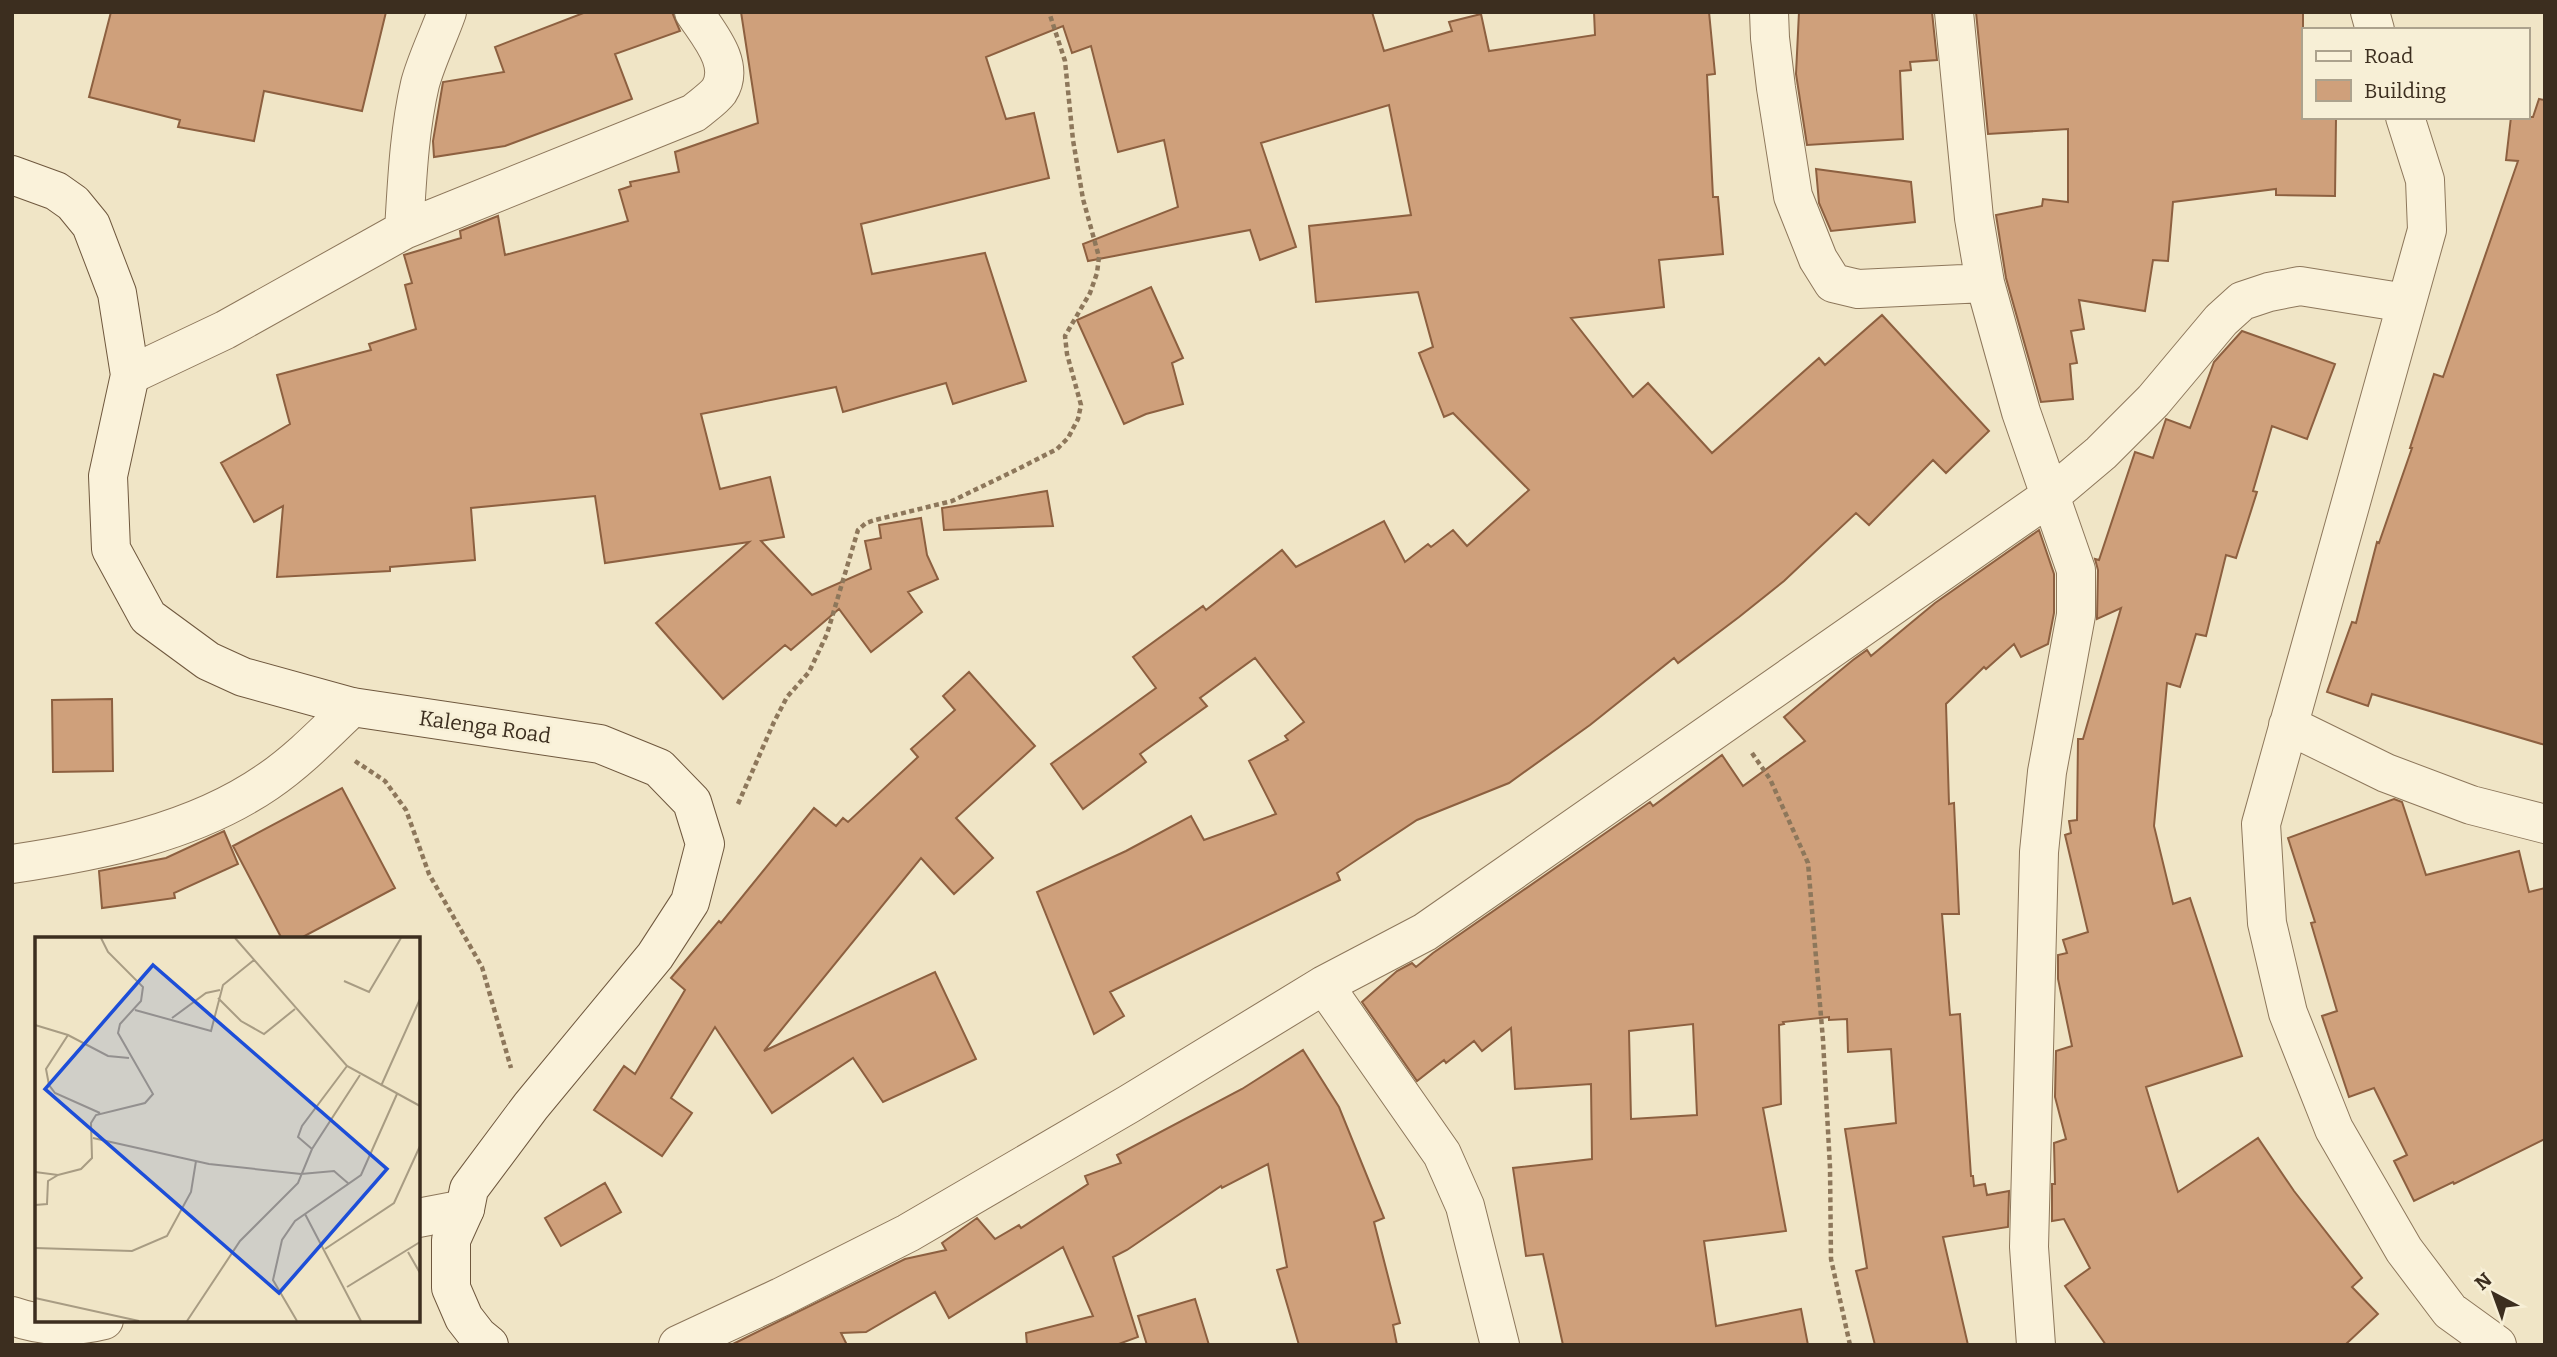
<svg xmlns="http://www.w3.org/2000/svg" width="2557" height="1357" viewBox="0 0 2557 1357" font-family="Bitter,serif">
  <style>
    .building { fill: #cfa07b; stroke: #8d6040; stroke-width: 2; fill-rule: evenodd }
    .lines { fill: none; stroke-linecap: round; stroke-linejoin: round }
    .street-casing { stroke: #8d775b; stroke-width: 40 }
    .secondary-casing { stroke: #6f583e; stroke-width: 40 }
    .path { stroke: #8d775b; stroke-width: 4.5; stroke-dasharray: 5 3.5; stroke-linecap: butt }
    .street { stroke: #faf2da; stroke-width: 38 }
    .secondary { stroke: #faf2da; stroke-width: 38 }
    .labels { text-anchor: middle; stroke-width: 5; stroke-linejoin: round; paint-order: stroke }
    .street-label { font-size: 21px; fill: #3c2e1f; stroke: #f7efd6 }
    .inset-road { fill: none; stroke: #a89c83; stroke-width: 2 }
    .view { fill: #1d4ed8; fill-opacity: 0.15; stroke: #1d4ed8; stroke-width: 3.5 }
    .inset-edge { fill: none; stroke: #3c2e1f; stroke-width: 3.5 }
  </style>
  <rect width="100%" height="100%" fill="#f0e5c6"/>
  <path class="building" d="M111,12H386L362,111L264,91L254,141L178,127L180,120L89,97Z
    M586,12H672L680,31L615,54L632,99L505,146L434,157L433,141L443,82L504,72L495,47Z
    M741,12H1372L1384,51L1452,31L1449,22L1481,14L1489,51L1595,35L1594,12H1709L1715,74L1707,75L1713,197H1718L1723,254L1659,260L1664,307L1571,318L1633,397L1648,383L1712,453L1819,358L1825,365L1882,315L1989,431L1946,473L1933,460L1869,525L1856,513L1784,581L1739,617L1678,663L1674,658L1590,725L1509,783L1417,820L1337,873L1340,880L1110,992L1124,1016L1094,1034L1037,892L1126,851L1191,816L1204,840L1276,814L1249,761L1288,740L1285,736L1304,722L1255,658L1200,698L1207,706L1140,754L1146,762L1083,809L1051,764L1156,688L1133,657L1203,606L1206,610L1282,550L1296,567L1384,521L1405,562L1428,544L1431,547L1453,530L1467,546L1529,490L1453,413L1444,417L1419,353L1433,347L1418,292L1316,302L1309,226L1411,215L1389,105L1261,143L1296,247L1260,260L1250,230L1088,261L1083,244L1178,207L1164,140L1118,152L1091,46L1072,53L1063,26L986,57L1006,119L1034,113L1049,178L861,224L872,274L985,253L1026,381L953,404L946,383L843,412L836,387L701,414L720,489L770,477L784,537L761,541L812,595L871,569L865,541L881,538L879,525L921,518L927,555L938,579L908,592L922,612L871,652L839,609L791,650L785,645L723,699L656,623L749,542L605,563L595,496L471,508L475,560L390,567V571L277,577L283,506L254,522L221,463L290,424L277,375L371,350L369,344L416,329L405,285L412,283L404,255L461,238L460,231L498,216L505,255L628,221L619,190L631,186L630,182L679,172L675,152L758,123Z
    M1799,12H1932L1937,60L1910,62L1911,70L1900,71L1903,139L1807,145L1796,74Z
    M1976,12H2303V119H2336L2335,196L2276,195V189L2173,202L2168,261L2153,260L2145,311L2079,300L2084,329L2071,331L2077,363L2070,364L2073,399L2041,402L2006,278L1996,215L2042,206L2043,199L2068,202V129L1988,134Z
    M2539,99L2545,100V745L2372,694L2368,706L2327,692L2352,622L2356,623L2377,542L2379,543L2412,448H2410L2434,374L2443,377L2518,161L2506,160L2511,117H2533Z
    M1816,169L1911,182L1915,222L1831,231L1819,203Z
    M1151,287L1183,358L1172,363L1183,404L1146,414L1124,424L1077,320Z
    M2242,331L2335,364L2307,439L2272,426L2253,491L2257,492L2236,558L2226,555L2206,636L2196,634L2180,687L2167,683L2154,826L2173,904L2190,898L2242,1056L2146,1087L2178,1192L2258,1138L2294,1191L2362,1278L2352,1287L2378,1314L2345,1345H2106L2065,1286L2090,1268L2064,1219L2052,1221V1184H2055L2054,1143L2066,1139L2055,1097L2056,1051L2072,1046L2058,979V955L2067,953L2063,940L2088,932L2065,835L2071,833L2069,821L2077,820L2078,739H2083L2121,608L2097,619L2098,570L2095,559L2099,560L2135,452L2153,458L2166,419L2190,428L2214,362Z
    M1047,491L1053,526L944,530L942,508Z
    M2039,530L2054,574V613L2048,644L2021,657L2014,644L1986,669L1984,667L1946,704L1949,804L1954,803L1959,914H1942L1950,1015L1960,1014L1971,1176H1973L1974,1186L1985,1184L1987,1195L2009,1191L2008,1227L1943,1237L1968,1345H1875L1856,1271L1867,1268L1845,1129L1896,1123L1891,1049L1848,1052L1847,1019L1829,1020V1017L1783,1022L1784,1024L1779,1025L1781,1104L1763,1108L1786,1231L1704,1241L1716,1326L1801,1309L1808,1345H1563L1543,1254L1526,1256L1513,1168L1592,1159L1591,1084L1515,1089L1511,1028L1482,1051L1474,1041L1446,1063L1444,1060L1417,1081L1362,1002L1397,971L1412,963L1416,967L1433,953L1650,802L1653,806L1722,755L1743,786L1805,741L1784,717L1853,660L1867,650L1871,656L1935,603ZM1693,1024L1697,1115L1631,1119L1629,1031Z
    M969,672L1035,746L956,818L993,858L954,894L921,858L764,1051L935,972L976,1059L883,1102L853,1058L772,1113L715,1027L671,1098L692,1113L662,1156L594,1110L624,1066L635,1074L685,990L671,978L719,921L721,923L814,808L836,826L843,818L848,822L918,757L911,749L955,710L943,696Z
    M112,699L113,771L53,772L52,700Z
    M342,788L395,888L299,939H282L233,846Z
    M2394,799L2402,802L2426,875L2519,851L2529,892L2545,888V1139L2454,1184L2453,1182L2414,1201L2394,1161L2407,1155L2374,1088L2349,1097L2322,1016L2337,1011L2311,923L2315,922L2288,838Z
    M224,831L238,864L174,893L175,898L102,908L99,871L166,858Z
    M1303,1050L1339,1107L1384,1218L1374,1222L1400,1323L1393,1325L1397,1345H1299L1277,1270L1287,1267L1268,1164L1222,1188L1221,1186L1127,1250L1113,1257L1138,1337L1116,1345H1027L1026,1333L1093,1316L1063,1247L949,1318L935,1292L866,1332L841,1333L847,1345H731L905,1259L946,1250L942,1243L977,1218L995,1239L1019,1225L1021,1228L1088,1184L1085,1176L1121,1163L1117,1155L1242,1089Z
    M605,1183L621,1212L561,1246L545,1218Z
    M1195,1299L1209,1345H1147L1138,1316Z"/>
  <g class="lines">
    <g class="street-casing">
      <path id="street" d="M1769,12L1770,38L1776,88L1793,196L1818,259L1833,283L1858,289L1985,283
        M1954,12L1974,218L1985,283L2021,412L2076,570V615L2047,772L2039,852L2029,1247L2036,1345
        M2370,12L2375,30
        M2405,117L2425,180L2427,230L2261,824L2267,923L2288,1013L2334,1129L2404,1250L2450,1311L2497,1345
        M404,230C407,182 409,131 420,84C426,61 439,35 447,12
        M130,375L225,330L404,230L694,113C702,106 713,99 719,91C736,64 708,34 694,12
        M2288,725L2386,773L2471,805L2545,824
        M12,864C99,851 193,833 267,782C298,761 325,733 352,707
        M1324,985L1442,1154L1465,1206L1500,1345
        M418,1218L465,1209
        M12,1316C44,1327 72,1328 104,1320
        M678,1345L781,1297L908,1233L1129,1104L1324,985L1425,932L2050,496L2101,453L2153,401L2221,320L2242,301L2269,292L2300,286L2406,303"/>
    </g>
    <g class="secondary-casing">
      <path id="secondary" d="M12,175L56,191L73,203L91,225L117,293L130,375L108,476L111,549L148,617L208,661L243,677L352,707L600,744L659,768L692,802L705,844L690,902L655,956L531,1106L469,1189L465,1209L451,1240V1288L464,1318L478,1336L489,1345"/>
    </g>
    <path class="path" d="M1752,753L1770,779L1808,863L1823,1040L1830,1167L1831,1259L1850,1345
      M355,761L385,781L406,810L429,874L482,967L511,1068
      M738,804L774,722L787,697L809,672L827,634L858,530L866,523L875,520L952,501L1018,469L1057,449L1068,438L1078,419L1081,405L1067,354L1065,336L1090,293L1097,273L1099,257L1083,199L1073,140L1065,61L1049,12"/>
    <use href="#street" class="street"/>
    <use href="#secondary" class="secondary"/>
  </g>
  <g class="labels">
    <g class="street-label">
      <text transform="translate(485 727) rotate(8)" y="7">Kalenga Road</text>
    </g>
  </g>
  <g transform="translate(35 937)">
    <rect width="385" height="385" fill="#f0e5c6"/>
    <path class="inset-road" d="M200,1L312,129L385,169M309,44L334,55L366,1M183,61L206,84L229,97L260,72M100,73L176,94L188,48L219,23M137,81L171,56L185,53M0,88L33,98L73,119L94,121M33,98L11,132L14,148L20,156L65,176M346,149L385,62M58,201L174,227L266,237L299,234L314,247M277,212L263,200L267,189L312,129M0,235L23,238L46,232L57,221L56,186L61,178L110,166L118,157L83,96L85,87L106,64L108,50L73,15L66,1M0,268L12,267L13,244L23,238M270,277L326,384M0,311L97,314L132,299L156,255L161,224M290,312L359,266L385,209M373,315L385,336M312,350L385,305M0,361L104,384M152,384L205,304L263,246L277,212L325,138M262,384L238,343L247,303L260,284L326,238L362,157"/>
    <path class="view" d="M118,28L352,232L244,356L10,152Z"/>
    <rect width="385" height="385" class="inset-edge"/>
  </g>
  <rect width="2557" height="1357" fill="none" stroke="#3c2e1f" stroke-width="28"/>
  <rect x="2302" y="28" width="228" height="91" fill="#f7efd6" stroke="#aca28d" stroke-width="2"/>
  <rect x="2316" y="51" width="35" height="10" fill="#faf2da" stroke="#aca28d" stroke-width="2"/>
  <text x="2364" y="63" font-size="21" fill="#3c2e1f">Road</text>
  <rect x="2316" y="80" width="35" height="21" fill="#cfa07b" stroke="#aca28d" stroke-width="2"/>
  <text x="2364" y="98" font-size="21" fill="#3c2e1f">Building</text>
  <g transform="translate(2494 1294) rotate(319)" stroke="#f7efd6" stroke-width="5" paint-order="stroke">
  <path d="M0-5L12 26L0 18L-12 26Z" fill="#3c2e1f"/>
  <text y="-10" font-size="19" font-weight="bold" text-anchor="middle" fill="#3c2e1f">N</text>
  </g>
</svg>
